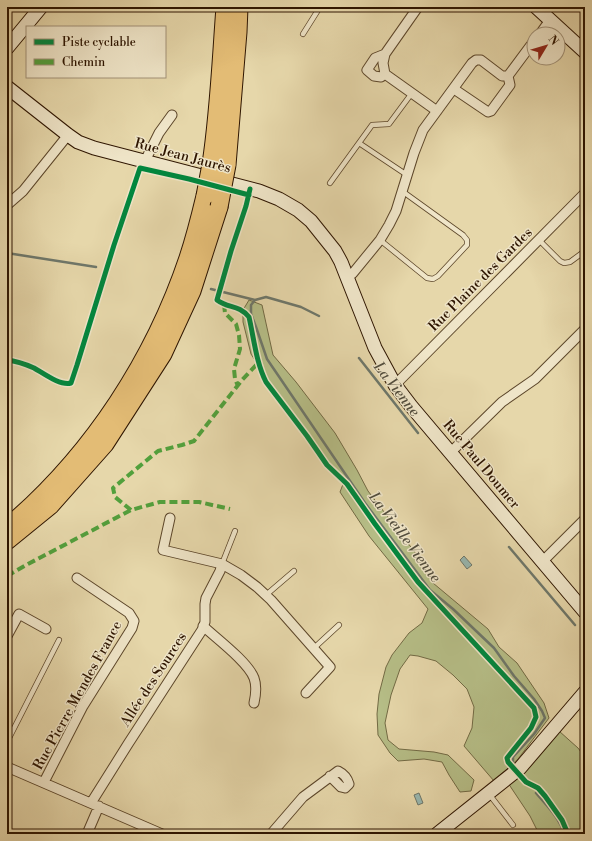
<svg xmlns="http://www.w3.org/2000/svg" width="592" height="841" viewBox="0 0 592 841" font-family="'Libre Bodoni',serif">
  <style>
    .green { fill: #b6be87; stroke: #726a44 }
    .water { fill: #98b8b1; stroke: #6e776a }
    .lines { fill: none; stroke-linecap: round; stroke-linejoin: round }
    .stream { stroke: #6e776a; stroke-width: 2.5 }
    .lane-casing { stroke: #5c462a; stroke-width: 6 }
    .street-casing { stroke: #5c462a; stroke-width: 11 }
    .secondary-casing { stroke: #2e1500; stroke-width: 15 }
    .highway-casing { stroke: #2e1500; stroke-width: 19 }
    .lane { stroke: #efe5c8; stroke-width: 4.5 }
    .street { stroke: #efe5c8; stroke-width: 9 }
    .secondary { stroke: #efe5c8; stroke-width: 13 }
    .highway { stroke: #e3bc75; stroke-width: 17 }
    .highway-bridge-casing { stroke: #2e1500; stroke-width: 19; stroke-linecap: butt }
    .highway-bridge { stroke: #e3bc75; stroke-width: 17 }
    .quiet { stroke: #52a03c; stroke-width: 4; stroke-dasharray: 8 4; stroke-linecap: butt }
    .cycleway-casing { stroke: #efe5c8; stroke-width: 8 }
    .cycleway { stroke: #00873e; stroke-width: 5 }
    .labels { text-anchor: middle; stroke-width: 3; stroke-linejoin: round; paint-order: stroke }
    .street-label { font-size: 14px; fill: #2e1500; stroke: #efe5c8 }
    .water-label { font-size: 15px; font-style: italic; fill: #534e3e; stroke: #efe5c8 }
  </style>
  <rect width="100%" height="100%" fill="#e6d7aa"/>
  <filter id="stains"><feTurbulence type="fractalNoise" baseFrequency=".005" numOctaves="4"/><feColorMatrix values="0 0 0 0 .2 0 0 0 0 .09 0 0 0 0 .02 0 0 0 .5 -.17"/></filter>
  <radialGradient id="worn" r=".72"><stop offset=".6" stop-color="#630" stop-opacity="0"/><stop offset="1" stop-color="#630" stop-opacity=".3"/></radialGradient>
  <path class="green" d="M249,300L262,305L273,355L296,382L335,433L357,470L368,491L417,555L433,583L488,629L499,647L517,663L544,703L549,718L518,759L494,781L464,746L472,728L474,707L467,689L453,675L436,661L418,656L410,655L400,669L391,695L385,723L388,740L399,749L434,752L448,755L474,780L471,791L460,792L449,775L442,762L424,759L398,761L390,753L378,735L377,714L379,694L386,667L392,655L409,633L422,623L428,609L369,536L340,492L345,479L328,461L304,427L267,379L251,354L243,322V310Z
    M559,731L578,748L585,757V834H539L530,816L508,783Z"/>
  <path class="water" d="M464,556L472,565L467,569L460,560Z
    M419,793L423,803L418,805L414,795Z"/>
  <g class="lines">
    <path class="stream" d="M7,253L96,267
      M211,289L255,300L266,297L301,307L319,316
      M255,300L251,305V314L256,327L267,359L365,503L430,590L453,609L494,648L514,676L534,699L542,711L545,718L534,734L513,757V764
      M359,358L418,433
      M509,547L575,625
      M536,793C546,805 560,818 564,834"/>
    <g class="lane-casing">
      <path id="lane" d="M303,34L320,7
        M359,143L407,175
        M330,183L372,125L389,124L412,93
        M380,240L427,278L433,279L438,276L467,245V240L463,235L402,191
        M539,240L560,261L564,263L570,262L585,251
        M584,437L585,436
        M222,564L235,531
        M266,595L294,571
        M314,648L339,625
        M7,742L59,640
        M489,794L513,825"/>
    </g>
    <g class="street-casing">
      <path id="street" d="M418,7L385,54L383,63L385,74L437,111
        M540,34L550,20
        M385,54L375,58L367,70L374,76L381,77L385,74
        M454,89L488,112L491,111L510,85L508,76L534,41
        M145,161L159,133L172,115
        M7,205L23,191L68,135
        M347,278L353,273L380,240L389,225L396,211L414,153L423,130L472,63L476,60H481L502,76H508
        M395,385L585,193
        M451,452L502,402L535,379L585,329
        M170,518L163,550L222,564L241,575L257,587L271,600L330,667L306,693
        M542,562L585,519
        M203,626C216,638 248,662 254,678C257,686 256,694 254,703
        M7,636L19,614L46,629
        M7,767L162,834
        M44,782L83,706L132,628L134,621L129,613L77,578
        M91,803L128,744L202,630L205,622V604L206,598L220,571L222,564
        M87,834L99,806
        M271,834L303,797L338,771C344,774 347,777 349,784L345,788L341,787L330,776"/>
    </g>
    <g class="secondary-casing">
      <path id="secondary" d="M536,7L585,52
        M7,48L41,7
        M7,87L68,135L78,142L94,148L259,191L279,199L298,210L311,221L335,251L341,262L375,348L395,385L411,406L585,612
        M437,834L520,768L585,692"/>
    </g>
    <g class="highway-casing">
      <path id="highway" d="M211,164C219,112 221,59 225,7
        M227,165L238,32L239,7
        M12,523C93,453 154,359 188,258C195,237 200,217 205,196
        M7,541L50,506L105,444L163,354L192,291L219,207"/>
    </g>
    <use href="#lane" class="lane"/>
    <use href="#street" class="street"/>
    <use href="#secondary" class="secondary"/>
    <use href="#highway" class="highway"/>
    <g class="highway-bridge-casing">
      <path id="highway-bridge" d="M205,196L211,164
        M219,207L227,165"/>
    </g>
    <use href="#highway-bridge" class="highway-bridge"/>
    <path class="quiet" d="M224,304L225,313L236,324L239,335L240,349L234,369L235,379L238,386
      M131,510L115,497L113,488L158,451L182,445L194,441L242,380L258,363
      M7,576L28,564L131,510L160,502H199L230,509"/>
    <g class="cycleway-casing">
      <path id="cycleway" d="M250,189L246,206L231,251L217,300C229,309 238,304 249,317C254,339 256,362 266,382L307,436L316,449L327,465L347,484L375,524L418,582L534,708L536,717L531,728L507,758L508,762L526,782L538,788L545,796L562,820L568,834
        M7,360C17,361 25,364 34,368C43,373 60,386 71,383L77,365L114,245L140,168L189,179L249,195"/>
    </g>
    <use href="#cycleway" class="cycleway"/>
  </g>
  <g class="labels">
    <g class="street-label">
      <text transform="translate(183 155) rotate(15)" y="5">Rue Jean Jaurès</text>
      <text transform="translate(480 279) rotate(-45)" y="5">Rue Plaine des Gardes</text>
      <text transform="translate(482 464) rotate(50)" y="5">Rue Paul Doumer</text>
      <text transform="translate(153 679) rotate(-57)" y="5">Allée des Sources</text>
      <text transform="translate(77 695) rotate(-61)" y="5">Rue Pierre Mendes France</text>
    </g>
    <g class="water-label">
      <text transform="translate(397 389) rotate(52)" y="5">La Vienne</text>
      <text transform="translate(405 537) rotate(53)" y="5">La Vieille Vienne</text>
    </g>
  </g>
  <rect width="592" height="841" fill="none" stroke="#e6d7aa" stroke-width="24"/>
  <rect x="8" y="8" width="576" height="825" fill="none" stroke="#2e1500" stroke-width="2"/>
  <rect x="12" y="12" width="568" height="817" fill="none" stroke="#2e1500"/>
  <rect x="26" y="26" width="140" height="52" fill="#efe5c8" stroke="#a29278"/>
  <rect x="34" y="39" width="20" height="6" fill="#00873e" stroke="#a29278"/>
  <text x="62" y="46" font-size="12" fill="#2e1500">Piste cyclable</text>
  <rect x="34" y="59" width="20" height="6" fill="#52a03c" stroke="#a29278"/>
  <text x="62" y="66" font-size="12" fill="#2e1500">Chemin</text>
  <g transform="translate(546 46) rotate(52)"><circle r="19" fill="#efe5c8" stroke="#a29278"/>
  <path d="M0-3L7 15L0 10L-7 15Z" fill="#8f2418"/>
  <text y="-6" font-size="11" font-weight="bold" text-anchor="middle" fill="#2e1500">N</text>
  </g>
  <rect width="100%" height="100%" filter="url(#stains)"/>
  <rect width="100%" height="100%" fill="url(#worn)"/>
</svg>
